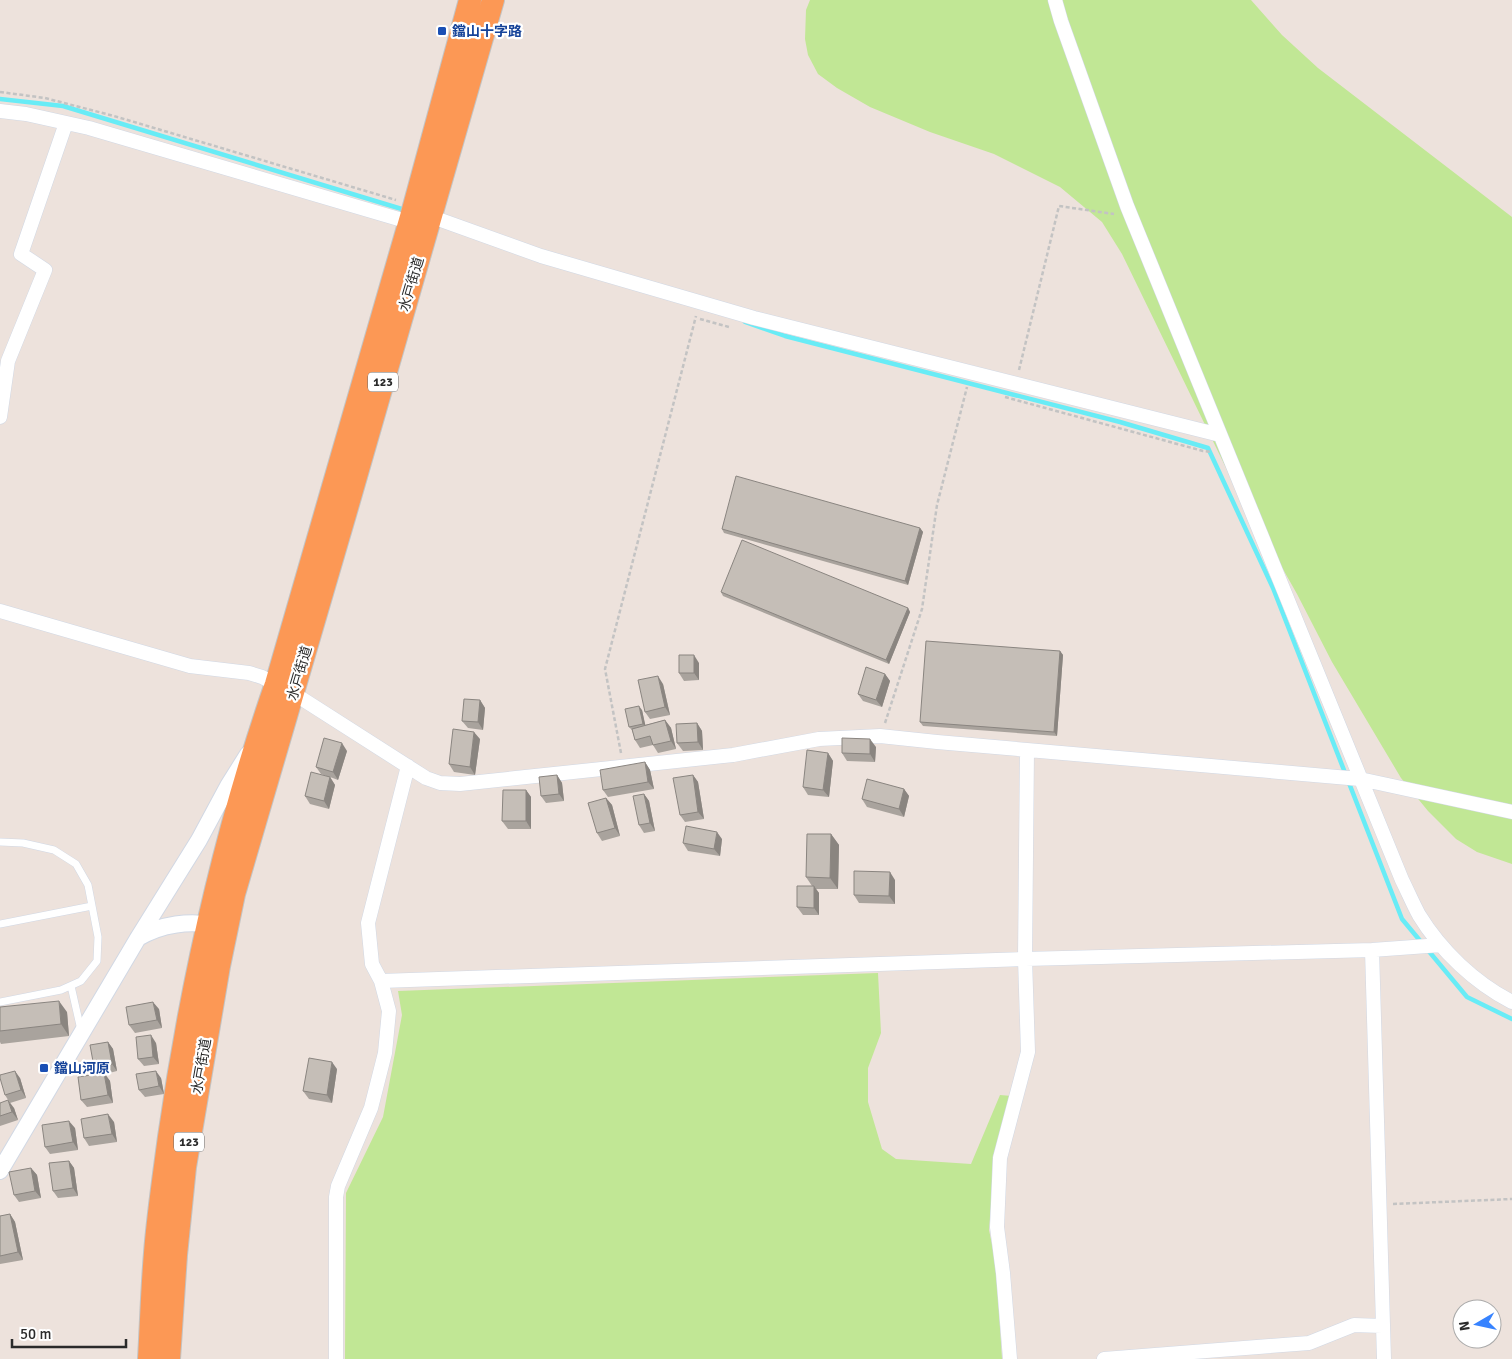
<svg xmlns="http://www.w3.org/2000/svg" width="1512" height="1359" viewBox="0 0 1512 1359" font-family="Signika,'Noto Sans JP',sans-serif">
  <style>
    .green { fill: #c1e795 }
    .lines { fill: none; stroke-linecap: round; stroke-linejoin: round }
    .stream { stroke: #68ecf6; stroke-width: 4.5 }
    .service-casing { stroke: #d1d8e4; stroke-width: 8 }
    .minor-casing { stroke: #d1d8e4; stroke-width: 15 }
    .tertiary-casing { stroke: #d1d8e4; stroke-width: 18 }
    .trunk-casing { stroke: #c3c3c3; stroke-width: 24 }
    .path { stroke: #c3c3c3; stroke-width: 2.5; stroke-dasharray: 4 2.5; stroke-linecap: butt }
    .service { stroke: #fff; stroke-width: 7 }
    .minor { stroke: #fff; stroke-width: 14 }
    .tertiary { stroke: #fff; stroke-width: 16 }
    .trunk { stroke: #fc9855; stroke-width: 22 }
    .wall { fill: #a9a39d }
    .shaded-wall { fill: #8a8580 }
    .building { fill: #c5beb7; stroke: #8a8580 }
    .transit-dot { fill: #1a4fb4; stroke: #fff; stroke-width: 2 }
    .labels { text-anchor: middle; stroke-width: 4.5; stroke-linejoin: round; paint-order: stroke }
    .shield { fill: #fff; stroke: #6a6a6a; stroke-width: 1 }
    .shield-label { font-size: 12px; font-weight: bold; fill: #2a2a2a }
    .transit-label { font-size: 14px; font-weight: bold; fill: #164399; stroke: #fff; text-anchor: start }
    .street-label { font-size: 14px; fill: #2a2a2a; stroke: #fff }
  </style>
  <rect width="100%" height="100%" fill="#ede2dc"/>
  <path class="green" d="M810,0H1251L1282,35L1318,68L1512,217V864L1477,852L1456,839L1428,811L1401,778L1332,662L1297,594L1228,472L1122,254L1102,222L1060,187L994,154L930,132L870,107L837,88L818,74L808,55L805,39L806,10Z
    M878,973L881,1033L868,1068V1102L882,1149L896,1159L971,1164L1000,1095L1012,1096L996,1153L989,1230L996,1263L1002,1359H345L346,1193L383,1117L402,1015L398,991Z"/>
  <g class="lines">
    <path class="stream" d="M0,99L63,106L405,210
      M745,322L785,336L1120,422L1208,448L1273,588L1402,919L1467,997L1512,1019"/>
    <g class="service-casing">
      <path id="service" d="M0,842L23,843L54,850L76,864L88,885L98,937L97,961L81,981L61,990L0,1002
        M0,924L92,906
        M71,986L81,1030"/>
    </g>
    <g class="minor-casing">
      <path id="minor" d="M1055,0L1061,21L1127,206L1402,880C1408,892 1413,904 1419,915C1441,951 1475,983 1512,1002
        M0,111L26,114L89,128L409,222
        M424,214L541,256L754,318L1220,435
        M0,417L8,361L45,270L21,254L66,123
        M0,611L190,666L249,673L262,677L293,693L426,778L440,783L460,784L733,755L819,739L880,736L937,742L1360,779L1512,812
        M1372,950L1384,1359
        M381,981L1025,959L1372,950L1441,945
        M336,1359V1197L338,1186L371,1108L385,1053L389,1011L381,981L372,964L368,923L408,766
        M1010,1359L1003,1273L997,1227L1000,1158L1028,1052L1025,959L1027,750
        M1104,1359L1309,1343L1354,1325L1382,1326"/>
    </g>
    <g class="tertiary-casing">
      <path id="tertiary" d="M138,938C161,924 190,920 217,926
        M0,1171L138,938L199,840L228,786L248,754"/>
    </g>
    <g class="trunk-casing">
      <path id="trunk" d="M149,1359C151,1324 152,1288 155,1253C158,1214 164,1175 169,1137C191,983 225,831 276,684L413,210L470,0
        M169,1359L176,1255L185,1167L219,966L234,894L344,518L493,0"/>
    </g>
    <path class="path" d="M0,92L45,98L114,116L396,200
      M700,319L729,327
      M1019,370L1059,206L1114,214
      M1005,397L1203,451L1212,452
      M885,723L922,609L937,505L967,387
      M621,753L605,669L696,316
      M1393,1204L1512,1199"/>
    <use href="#service" class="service"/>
    <use href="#minor" class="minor"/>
    <use href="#tertiary" class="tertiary"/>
    <use href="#trunk" class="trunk"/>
  </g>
  <path class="wall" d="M920,528L923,532L908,585L724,533L722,529Z
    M721,592L908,608L910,612L889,664L723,596Z
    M1060,651L1063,655L1057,736L923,726L920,722Z
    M699,663V680L684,681L679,673Z
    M885,674L890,681L882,707L863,701L858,694Z
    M663,684L670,715L650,719L645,712Z
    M480,700L485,708L483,730L468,728L462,721Z
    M642,710L645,725L665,720L671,728L676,749L658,753L653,745L640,748L635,740L632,730L629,727Z
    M697,723L702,731L703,750L683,751L677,743Z
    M480,739L475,775L454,772L449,764Z
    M876,747L875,762L847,761L842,753Z
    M347,751L338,780L330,777L335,785L329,809L310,804L305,796L329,777L321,774L316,767Z
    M828,753L833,761L829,797L808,795L803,787Z
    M645,762L650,770L654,789L608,797L603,790Z
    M557,775L562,783L564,801L546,803L541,796Z
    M693,775L698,782L704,819L685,822L680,815Z
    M904,789L909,796L904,817L867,807L862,799Z
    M526,790L531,797V829H508L502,821Z
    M644,794L649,801L655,831L644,833L639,825Z
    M606,798L612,805L620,836L602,841L597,833Z
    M831,834L839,845L838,889H816L819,893V915H803L797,907L812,886L806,877Z
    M722,839L720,856L688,851L683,843Z
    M895,880V904L859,903L854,895Z
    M0,1007L67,1012L69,1036L1,1044L0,1042Z
    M159,1009L162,1028L135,1033L129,1025Z
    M108,1042L113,1049L117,1071L105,1074L110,1081L113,1103L87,1107L81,1100L98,1074L94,1067Z
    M156,1043L159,1064L144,1066L138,1059Z
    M337,1069L332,1103L309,1099L303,1091Z
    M20,1078L26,1098L10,1103L5,1095Z
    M161,1078L164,1094L145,1097L139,1090Z
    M0,1103L14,1108L18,1120L0,1126Z
    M114,1122L117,1142L89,1146L84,1138Z
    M75,1128L78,1150L50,1154L45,1147Z
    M69,1161L74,1168L78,1196L58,1198L53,1191Z
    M31,1168L37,1175L41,1198L19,1202L14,1195Z
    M10,1214L15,1222L23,1260L0,1264V1216Z"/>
  <path class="shaded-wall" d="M920,528L923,532L908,585L905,581Z
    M908,608L910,612L889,664L886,660Z
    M1060,651L1063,655L1057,736L1054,732Z
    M694,655L699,663V680L694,673Z
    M885,674L890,681L882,707L876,700Z
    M658,676L663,684L670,715L665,707Z
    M480,700L485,708L483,730L478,722Z
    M639,706L642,710L646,728L643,724Z
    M665,720L671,728L676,749L671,741Z
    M697,723L702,731L703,750L698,742Z
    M474,732L480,739L475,775L470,767Z
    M870,739L876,747L875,762L870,754Z
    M342,743L347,751L338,780L333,772Z
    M828,753L833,761L829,797L823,790Z
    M645,762L650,770L654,789L648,782Z
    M557,775L562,783L564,801L559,794Z
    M693,775L698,782L704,819L698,812Z
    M330,777L335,785L329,809L324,801Z
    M904,789L909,796L904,817L899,809Z
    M526,790L531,797V829L526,821Z
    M644,794L649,801L655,831L650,823Z
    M606,798L612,805L620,836L615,828Z
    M717,832L722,839L720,856L714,849Z
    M831,834L839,845L838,889L830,878Z
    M890,872L895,880V904L889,896Z
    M814,886L819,893V915L814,908Z
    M59,1001L67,1012L69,1036L61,1024Z
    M153,1002L159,1009L162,1028L157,1020Z
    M151,1035L156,1043L159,1064L153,1057Z
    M108,1042L113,1049L117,1071L112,1064Z
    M332,1062L337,1069L332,1103L327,1095Z
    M15,1071L20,1078L26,1098L21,1090Z
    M156,1071L161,1078L164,1094L159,1086Z
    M104,1073L110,1081L113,1103L108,1095Z
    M8,1100L14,1108L18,1120L12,1112Z
    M108,1114L114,1122L117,1142L112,1134Z
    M69,1121L75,1128L78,1150L73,1142Z
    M69,1161L74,1168L78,1196L73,1188Z
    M31,1168L37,1175L41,1198L35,1191Z
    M10,1214L15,1222L23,1260L18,1252Z"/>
  <path class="building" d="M736,476L920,528L905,581L722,529Z
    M742,540L908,608L886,660L721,592Z
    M926,641L1060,651L1054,732L920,722Z
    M679,655H694V673H679Z
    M866,667L885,674L876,700L858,694Z
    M658,676L665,707L645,712L638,680Z
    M464,699L480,700L478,722L462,721Z
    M639,706L643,724L629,727L625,709Z
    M665,720L671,741L653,745L650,736L635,740L632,729Z
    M697,723L698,742L677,743L676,724Z
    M453,729L474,732L470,767L449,764Z
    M324,738L342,743L333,772L316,767Z
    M842,738L870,739V754L842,753Z
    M807,750L828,753L823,790L803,787Z
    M645,762L648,782L603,790L600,770Z
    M311,772L330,777L324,801L305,796Z
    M557,775L559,794L541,796L539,777Z
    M693,775L698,812L680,815L673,778Z
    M867,779L904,789L899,809L862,799Z
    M503,790H526V821H502Z
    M644,794L650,823L639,825L633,796Z
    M606,798L615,828L597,833L588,803Z
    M686,826L717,832L714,849L683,843Z
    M807,834H831L830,878L806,877Z
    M854,871L890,872L889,896L854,895Z
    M797,886H814V908L797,907Z
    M59,1001L61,1024L0,1031V1007Z
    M153,1002L157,1020L129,1025L126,1007Z
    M151,1035L153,1057L138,1059L136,1037Z
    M108,1042L112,1064L94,1067L90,1045Z
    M309,1058L332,1062L327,1095L303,1091Z
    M15,1071L21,1090L5,1095L0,1078V1075Z
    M156,1071L159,1086L139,1090L136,1074Z
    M104,1073L108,1095L81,1100L78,1077Z
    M8,1100L12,1112L0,1116V1103Z
    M108,1114L112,1134L84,1138L81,1119Z
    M69,1121L73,1142L45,1147L42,1125Z
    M69,1161L73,1188L53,1191L49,1163Z
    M31,1168L35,1191L14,1195L9,1172Z
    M10,1214L18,1252L0,1256V1216Z"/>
  <g class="transit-dot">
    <rect x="437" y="26" width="10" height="10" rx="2.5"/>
    <rect x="39" y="1063" width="10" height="10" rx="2.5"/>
  </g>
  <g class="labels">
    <g class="shield">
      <rect x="368" y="372.5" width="30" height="19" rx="4"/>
      <rect x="174" y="1132.5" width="30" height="19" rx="4"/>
    </g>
    <g class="shield-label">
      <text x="383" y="386">123</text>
      <text x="189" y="1146">123</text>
    </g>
    <g class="transit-label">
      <text x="452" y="36">鐺山十字路</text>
      <text x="54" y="1073">鐺山河原</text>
    </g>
    <g class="street-label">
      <text transform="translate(411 284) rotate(-74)" y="5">水戸街道</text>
      <text transform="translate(299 673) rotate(-74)" y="5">水戸街道</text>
      <text transform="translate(201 1066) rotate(-80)" y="5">水戸街道</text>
    </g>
  </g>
  <g transform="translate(1477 1324) rotate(261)"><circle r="24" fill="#ffffff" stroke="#aaaaaa"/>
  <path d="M0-4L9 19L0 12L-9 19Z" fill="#3783ff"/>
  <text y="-8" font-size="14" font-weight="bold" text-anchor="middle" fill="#2a2a2a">N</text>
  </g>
  <path d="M12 1339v8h114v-8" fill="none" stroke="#2a2a2a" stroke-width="2.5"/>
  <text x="20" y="1339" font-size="15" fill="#2a2a2a" stroke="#ffffff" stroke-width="4" paint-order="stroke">50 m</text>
</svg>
